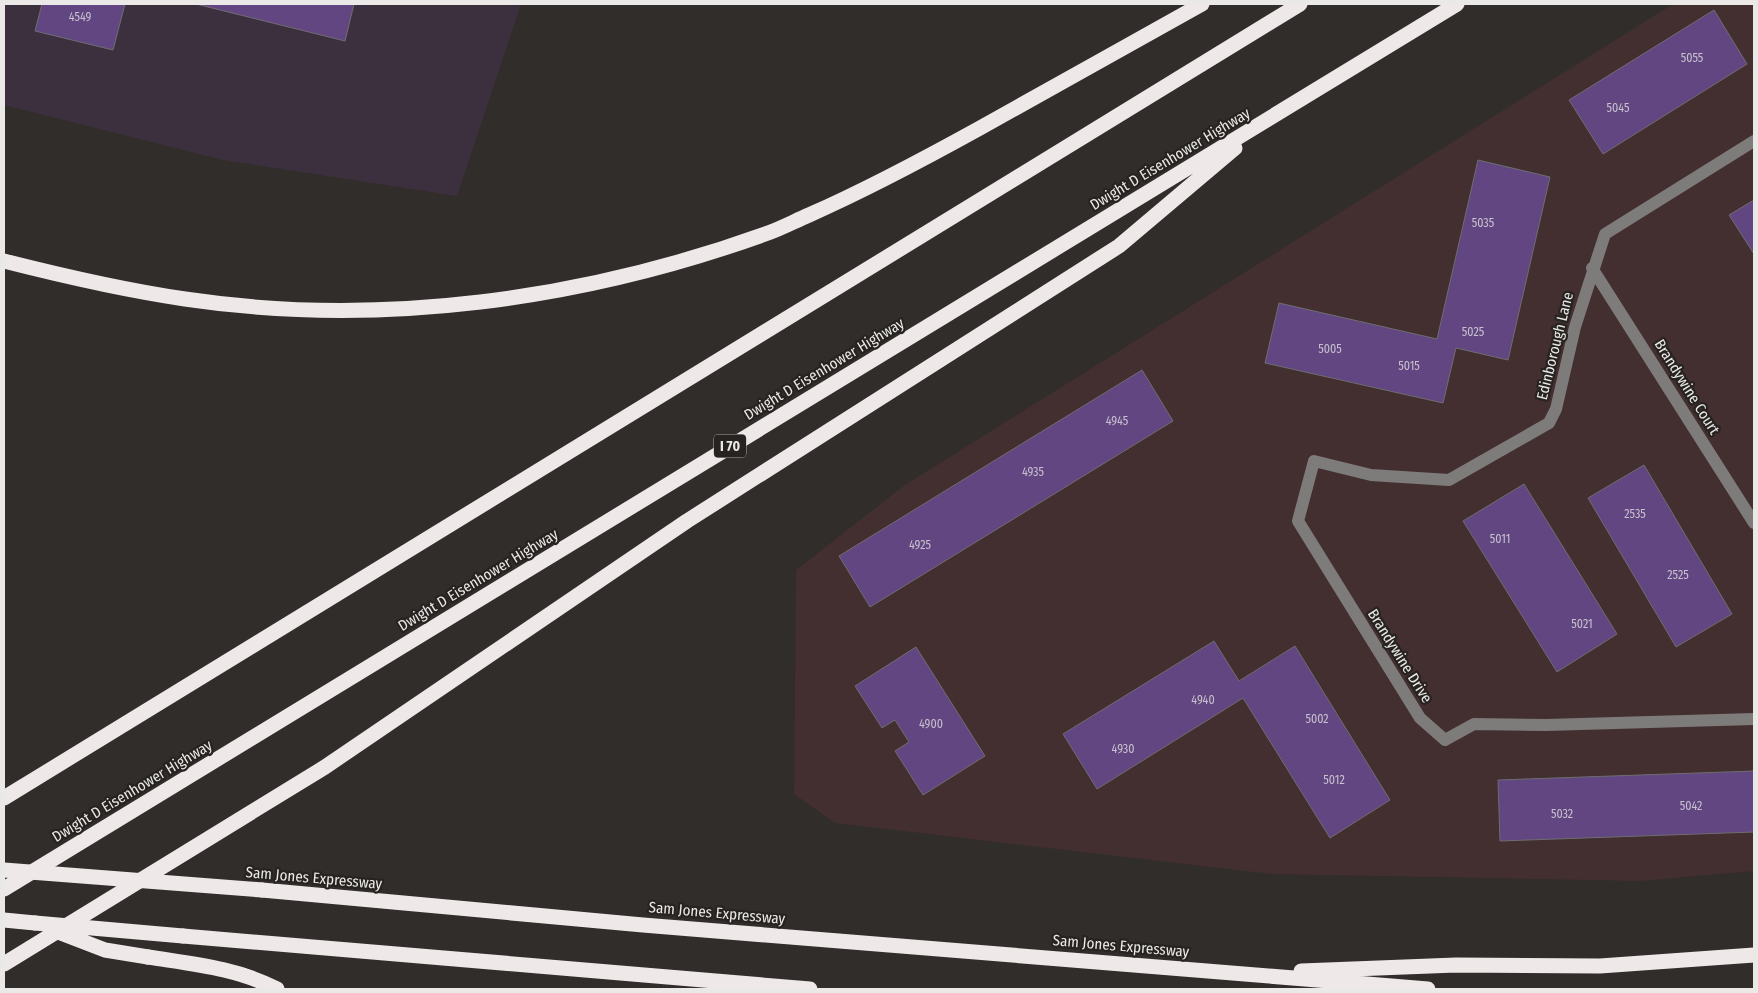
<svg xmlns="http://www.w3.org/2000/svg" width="1758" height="993" viewBox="0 0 1758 993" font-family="'Fira Sans Condensed',sans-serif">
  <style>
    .commercial { fill: #432f2f }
    .industrial { fill: #3d303e }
    .building { fill: #624681; stroke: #6f6d71 }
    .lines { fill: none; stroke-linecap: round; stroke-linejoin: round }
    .minor { stroke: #7e7c7b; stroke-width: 12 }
    .highway { stroke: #eee9e8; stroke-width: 15 }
    .highway-bridge { stroke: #eee9e8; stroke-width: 15 }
    .labels { text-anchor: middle; stroke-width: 4.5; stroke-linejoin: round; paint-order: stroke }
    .number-label { font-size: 12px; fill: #c8c0ce }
    .shield { fill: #262321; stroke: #afaeac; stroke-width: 1 }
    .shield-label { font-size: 14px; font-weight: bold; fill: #eae9e7 }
    .street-label { font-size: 15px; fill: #eae9e7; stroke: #262321 }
  </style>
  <rect width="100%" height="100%" fill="#302d2b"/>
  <path class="commercial" d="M1673,4H1754V871L1640,881L1271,874L835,823L794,794L796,570L905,485Z"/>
  <path class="industrial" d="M4,4H521L457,196L223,160L4,105Z"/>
  <path class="building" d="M42,4H125L113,50L35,31Z
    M196,4H354L345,41Z
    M1714,10L1747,64L1603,154L1569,100Z
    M1478,160L1550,177L1508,360L1456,348L1443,403L1265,363L1279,303L1437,339Z
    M1754,200V254L1729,215Z
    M1142,370L1173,421L870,607L839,556Z
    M1644,465L1732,614L1676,647L1588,498Z
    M1524,484L1617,634L1557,672L1463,521Z
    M1214,641L1239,681L1295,646L1390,800L1330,838L1243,698L1097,789L1063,734Z
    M916,647L985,756L923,795L895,751L909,742L895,720L882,728L855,686Z
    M1754,771V832L1500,841L1498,780Z"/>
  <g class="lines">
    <path class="minor" d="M1754,141L1605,234L1575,327L1556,409L1549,423L1449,480L1371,475L1314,461L1298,521L1420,718L1445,740L1474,724L1546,725L1754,719
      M1592,268L1754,523"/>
    <path class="highway" d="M4,261C63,276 123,290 185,299C380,328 583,300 768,233C782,228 795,221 809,215C868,189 924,159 980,128C1054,87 1128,45 1202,4
      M4,798L1300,4
      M4,889L1457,4
      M262,890L643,925L1428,989
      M4,920L35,923
      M183,936L810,989
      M148,957C192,964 237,968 277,989
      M4,964L325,767L687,521L1119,246L1235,148
      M1301,971L1456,965L1600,966L1754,955"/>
    <path class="highway-bridge" d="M4,870L262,890
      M35,923L183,936
      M53,930L105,950L148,957"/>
  </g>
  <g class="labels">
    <g class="number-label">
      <text x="80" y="21">4549</text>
      <text x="1692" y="62">5055</text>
      <text x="1618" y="112">5045</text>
      <text x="1483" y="227">5035</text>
      <text x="1473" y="336">5025</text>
      <text x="1330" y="353">5005</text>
      <text x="1409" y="370">5015</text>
      <text x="1117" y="425">4945</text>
      <text x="1033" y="476">4935</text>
      <text x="1635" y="518">2535</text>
      <text x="1500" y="543">5011</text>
      <text x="920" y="549">4925</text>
      <text x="1678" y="579">2525</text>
      <text x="1582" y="628">5021</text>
      <text x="1203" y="704">4940</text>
      <text x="1317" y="723">5002</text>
      <text x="931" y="728">4900</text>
      <text x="1123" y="753">4930</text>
      <text x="1334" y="784">5012</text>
      <text x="1691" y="810">5042</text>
      <text x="1562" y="818">5032</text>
    </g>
    <rect class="shield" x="714" y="434.5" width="32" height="23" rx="4"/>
    <g class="shield-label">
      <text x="730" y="451">I 70</text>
    </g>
    <g class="street-label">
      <text transform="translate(1170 159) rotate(-31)" y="5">Dwight D Eisenhower Highway</text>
      <text transform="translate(1555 346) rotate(-76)" y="5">Edinborough Lane</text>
      <text transform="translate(824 369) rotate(-31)" y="5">Dwight D Eisenhower Highway</text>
      <text transform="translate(1687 387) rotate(58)" y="5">Brandywine Court</text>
      <text transform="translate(478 580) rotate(-31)" y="5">Dwight D Eisenhower Highway</text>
      <text transform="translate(1400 656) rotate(58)" y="5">Brandywine Drive</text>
      <text transform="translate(132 791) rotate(-31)" y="5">Dwight D Eisenhower Highway</text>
      <text transform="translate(314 878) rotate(5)" y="5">Sam Jones Expressway</text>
      <text transform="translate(717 913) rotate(5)" y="5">Sam Jones Expressway</text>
      <text transform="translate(1121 946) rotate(5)" y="5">Sam Jones Expressway</text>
    </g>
  </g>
  <rect width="1758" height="993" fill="none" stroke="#eae9e7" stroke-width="10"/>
</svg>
